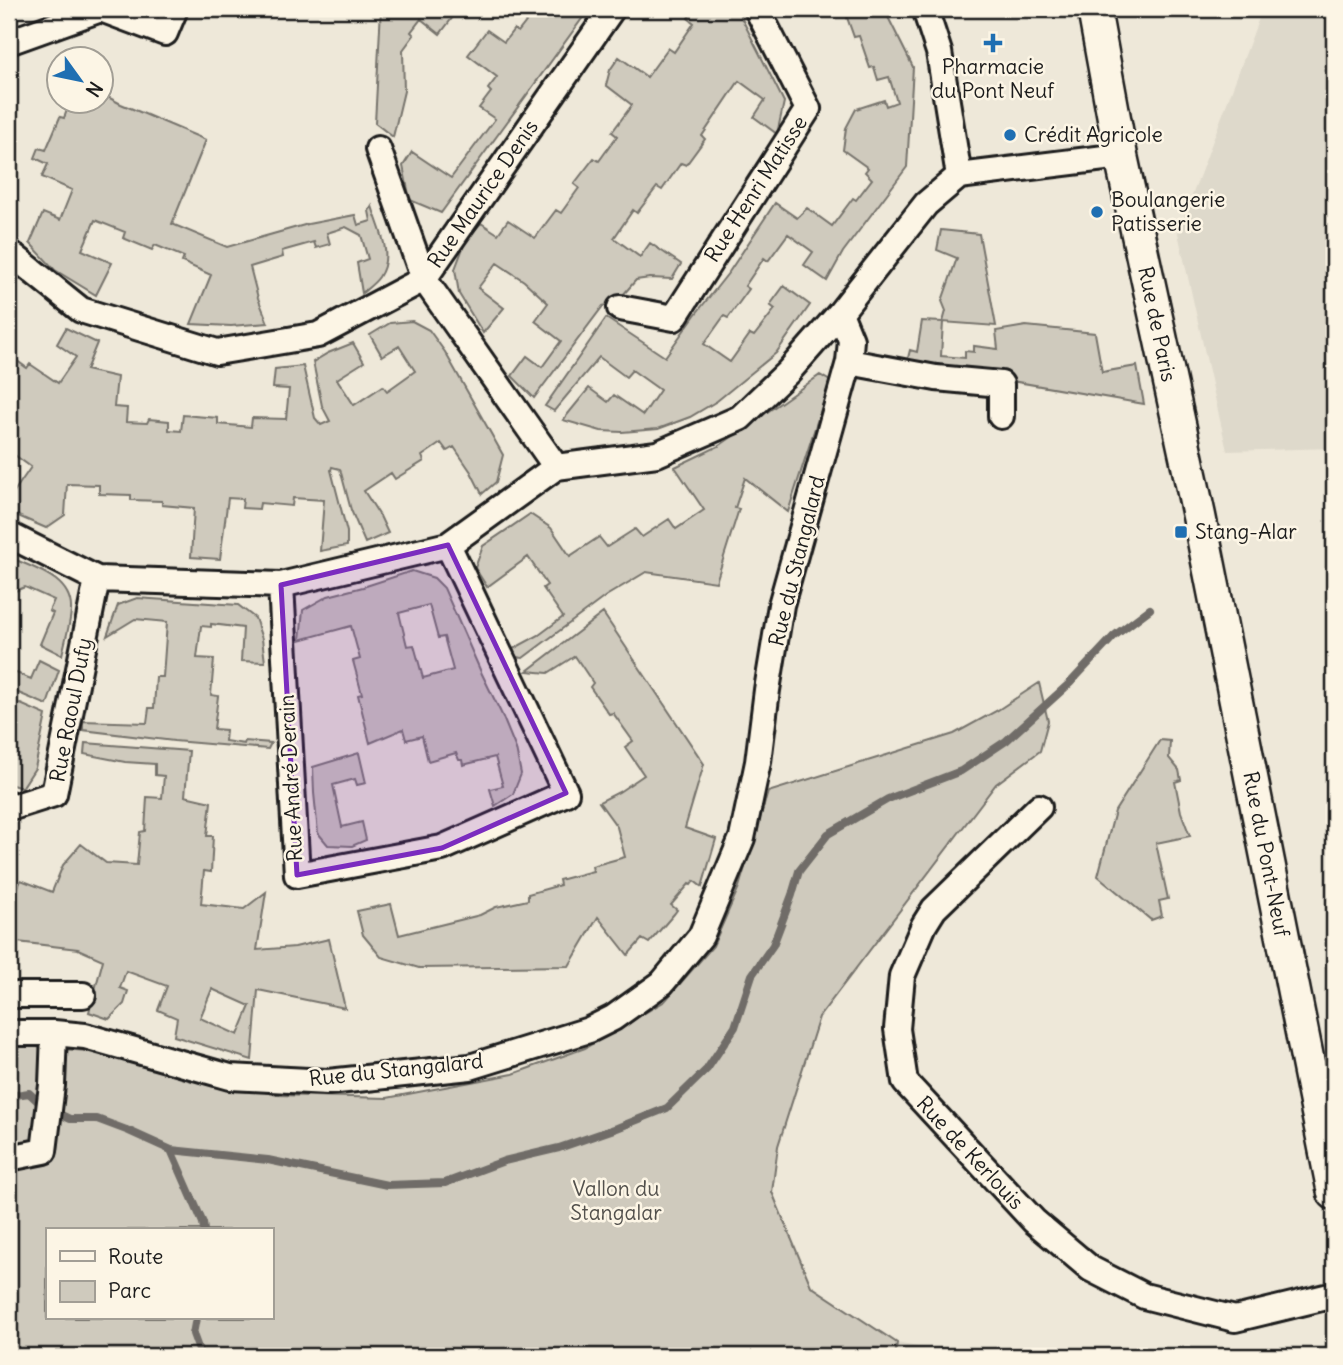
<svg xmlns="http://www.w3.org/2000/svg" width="1343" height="1365" viewBox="0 0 1343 1365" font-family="Delius,sans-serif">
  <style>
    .built { fill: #ded9cb }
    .green { fill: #cfcabd; stroke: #76736c; stroke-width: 2; fill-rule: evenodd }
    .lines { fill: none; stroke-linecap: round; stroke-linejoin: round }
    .stream { stroke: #6f6c67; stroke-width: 8 }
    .minor-casing { stroke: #1c1c1c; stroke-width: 30 }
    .major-casing { stroke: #1c1c1c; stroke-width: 37 }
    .minor { stroke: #fcf5e5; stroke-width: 24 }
    .major { stroke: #fcf5e5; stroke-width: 32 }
    .marked { fill: #7b2cbf; fill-opacity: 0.2; stroke: #7b2cbf; stroke-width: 5; stroke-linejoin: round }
    .poi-dot { fill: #1f6fb2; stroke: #fcf5e5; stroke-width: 2.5 }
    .labels { text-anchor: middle; stroke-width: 5; stroke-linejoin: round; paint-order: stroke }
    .poi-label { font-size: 21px; fill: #1c1c1c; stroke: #fcf5e5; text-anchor: start }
    .street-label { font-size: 21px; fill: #1c1c1c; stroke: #fcf5e5 }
    .park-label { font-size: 21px; fill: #52504c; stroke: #fcf5e5 }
  </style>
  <rect width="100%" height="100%" fill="#eee8d9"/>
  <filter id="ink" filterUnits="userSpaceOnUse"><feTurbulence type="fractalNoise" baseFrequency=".0143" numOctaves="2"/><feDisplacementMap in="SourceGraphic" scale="14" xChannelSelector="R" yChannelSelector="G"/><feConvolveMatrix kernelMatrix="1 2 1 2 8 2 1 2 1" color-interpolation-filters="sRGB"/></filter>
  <g filter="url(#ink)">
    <path class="built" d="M1264,9H1334V448L1227,451L1178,233L1262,10Z
      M897,1343L962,1356H895Z"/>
    <path class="green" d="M381,9H459L440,34L421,19L411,32L414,35L403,50L404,91L393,137L375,123Z
      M517,9H589L441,213L410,200L403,166L412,152L451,178L495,119L479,108L491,92L488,89L497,77L468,55L487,30L504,42L514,29L518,32L529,18Z
      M694,9H737L784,102L777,134L754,117L765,100L739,81L702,136L705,139L686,165L681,163L662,190L657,187L637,213L633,210L614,238L640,257L650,243L681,264L672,279L650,278L636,280L616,303L603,306L534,398L512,376L527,356L542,367L561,341L535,321L548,303L524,281L497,263L478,288L504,308L483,333L459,294L455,269L466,240L481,223L498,234L508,220L535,238L556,210L561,213L579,188L574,184L594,158L599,161L617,136L612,132L632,105L606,85L610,70L619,57L647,77L668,48L674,52L694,23L688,18Z
      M844,9H884L913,67L907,167L843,252L827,281L804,265L813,252L788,234L768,261L764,258L745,286L749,289L728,318L724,316L704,344L730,362L750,334L754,336L775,309L770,305L784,286L810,305L776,353L717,401L690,417L658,429L622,432L601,431L563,420L589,388L608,402L614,395L643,415L660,390L632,370L626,377L599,357L554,411L545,406L606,318L665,357L695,315L729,272L775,203L797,218L807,208L832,226L853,198L856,200L872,179L865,172L868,168L843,150L846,128L856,109L884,100L886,106L897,102L889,77L878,80L874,67L870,68L859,36L854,37Z
      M102,94L121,104L206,140L172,224L227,247L308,224L355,215L358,225L371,221L369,211L372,206C379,229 394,255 379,277C375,283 368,288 362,293L357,263L368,259L361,235L346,227L327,233L330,244L316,248L314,242L282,251L283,257L250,267L258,298L268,323L231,326L191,324L211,275L182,262L184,257L155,245L152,250L123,238L125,232L95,220L82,250L112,263L96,295L55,270L30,243L43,213L60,220L72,190L42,177L48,164L35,158L39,148L46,150L60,117L64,118L70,102H102Z
      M941,230L979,234L996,326L943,322L941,356L965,358V351L974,352V346L998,349L996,331L1026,326L1095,333L1102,372L1137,366L1144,404L1000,379L905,370L910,350L917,352L922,321L943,322L946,311L942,301L957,258L937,250Z
      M412,321L429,330L445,352L503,455L496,482L482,494L471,472L454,447L447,451L441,443L422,456L424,461L395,479L391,473L364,491L380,516L388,533L365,543L351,510L340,469L332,467L331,470L347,532V546L320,551L324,500L293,498L292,506L260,503L259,509L242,508L243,499L228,498L220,559L191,557L194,508L162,505V501L131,500V495L99,494V485L67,484L65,515L46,528L9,512V499L31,467L9,451V355L27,368L30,364L58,383L76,357L57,344L66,328L97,343L86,370L117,377L114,407L127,408L126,422L147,423L149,419L169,421V430L181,431L183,415L218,418V424L251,427L252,418L286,419L289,389L273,388L275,369L303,366L315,418L321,425L330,421L322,406L313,362L328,353L353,343L364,362L337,379L354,405L383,386L387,391L415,371L399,346L382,356L370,335L390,323Z
      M820,375L830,381L788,512L745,478L735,508L739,509L716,582L646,572L606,596L523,658L516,657L513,649L539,635L563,617L543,588L547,585L528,557L487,587L475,568L483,546L530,514L551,528L570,556L599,537L607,547L635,529L642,537L669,519L676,529L704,510L675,467L719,446Z
      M9,557C33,568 73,578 71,611C70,625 65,641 62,655L40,644L53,613L49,611L54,600L25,587L15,591L9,606Z
      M412,571L434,578L444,588L481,672L502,715L516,749L521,774L513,794L495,806L490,789L503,786L495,757L463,765L462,760H459L456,753L428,761L422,736L406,740L403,729L370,743L358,695L362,694L353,661L360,659L351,626L300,640L303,610L328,596L363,587ZM429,605L438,638L444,637L453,670L423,678L414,645L407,646L399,613Z
      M137,598L238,605L255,618L262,639L265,662L241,661L243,628L211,624V627L201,626L197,658L214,659L211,695L218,696L214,729L226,730L225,741L244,744L245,741L271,743L268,749L174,741L83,730V721L147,723L149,708H154L156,677H163L167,622L135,619L107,636L118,605Z
      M603,613L704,764L685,828L716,839L702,887L694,881L691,885L689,884L671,905L677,910L674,914L649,943L642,939L628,955L598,917L569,966L419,968L381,957L363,935L357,911L391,904L399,935L480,915L496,907L528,900V894L560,885L559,880L593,871L592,866L625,857L617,827L599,802L619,792L644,775L625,747L633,741L613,713L609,714L590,687L593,683L575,656L548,673L527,671Z
      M39,660L59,670L47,705L9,689V670L31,679Z
      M1039,683L1048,721L1040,751L996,784L819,1017L778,1146L772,1192L811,1286L897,1343L895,1356H9V1045L102,1052L277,1095L387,1098L513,1074L585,1048L665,1001L713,946L739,887L768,792L954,734L998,710ZM47,1230H271V1318H47Z
      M9,699L46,715L35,768L22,788L9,784V739L12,731L9,729Z
      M1160,740L1170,741L1169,758L1179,770L1181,780L1175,782L1181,812L1190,836L1156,843L1168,899L1159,901L1162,916L1151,920L1098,876L1115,811Z
      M85,743L189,751L185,796L211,802L207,836H213L211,872L204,871L201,904L244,909L266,892L257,950L295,947L329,939L345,1008L258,990L252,1060L174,1036L177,1018L158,1010L167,986L126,971L120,988L128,991L124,1004L109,1019L89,1012L103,960L78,949L9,941V884L18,887L21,880L52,892L63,865L81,844L106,863L137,865L140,832L145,831L147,797L162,798L164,776L155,775V764L125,762L84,754ZM212,989L250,1006L238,1035L200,1018Z
      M359,753L366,783L357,785L355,779L333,785L342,827L362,822L366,840L352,846L328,845L318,833L314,793L313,767Z"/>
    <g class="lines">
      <path class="stream" d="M9,1096L29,1093L43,1106L70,1119H97L129,1131L171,1150L268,1160L387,1185L445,1183L504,1161L559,1148L617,1128L667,1108L707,1069L735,1027L752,975L773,945L792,895L799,871L828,834L888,799L961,771L1006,741L1070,683L1114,636L1150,609
        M171,1150L203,1223L204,1230
        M196,1318L193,1334L201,1356"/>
      <g class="minor-casing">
        <path id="minor" d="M925,9L939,52L959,176
          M9,42L101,9L165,33L175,9
          M378,149L424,279L556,467
          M9,252L81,310L217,352L318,335L424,279L612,9
          M620,308L674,318L808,109L757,9
          M849,362L936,378L1001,384V416
          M9,535L97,579L281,585L448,545L556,467L657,454L740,418L788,372L840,313
          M281,585L297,875L442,848L566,793L448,545
          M9,804L16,806L54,794L97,579
          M1039,807L934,909L924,925L902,976L897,1029L905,1082L1034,1221L1091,1269L1144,1296L1235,1319L1334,1295
          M9,995H83
          M9,1033H54L85,1036L230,1077L328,1082L470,1067L589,1030L613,1018L662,983L701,936L742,838L758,762L767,690L781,605L849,362L851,340L840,313L926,204L959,176L1121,156
          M9,1158L44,1151L52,1085L54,1033"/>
      </g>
      <g class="major-casing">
        <path id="major" d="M1094,9L1121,156L1199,516L1334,1193"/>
      </g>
      <use href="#minor" class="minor"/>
      <use href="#major" class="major"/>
    </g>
  </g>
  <path class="marked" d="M448,545L566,793L442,848L297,875L281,585Z"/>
  <g class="poi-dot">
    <path d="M989.5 32.5h7v7h7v7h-7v7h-7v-7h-7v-7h7z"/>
    <circle cx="1010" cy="135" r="7"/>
    <circle cx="1097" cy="212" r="7"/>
    <rect x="1174" y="525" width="14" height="14" rx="3.5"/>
  </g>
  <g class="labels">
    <g class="poi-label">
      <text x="993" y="74" text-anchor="middle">Pharmacie<tspan x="993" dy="24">du Pont Neuf</tspan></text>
      <text x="1024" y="142">Crédit Agricole</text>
      <text x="1111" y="207">Boulangerie<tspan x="1111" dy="24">Patisserie</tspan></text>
      <text x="1195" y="539">Stang-Alar</text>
    </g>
    <g class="street-label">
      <text transform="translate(756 189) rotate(-57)" y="7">Rue Henri Matisse</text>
      <text transform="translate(483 194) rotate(-55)" y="7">Rue Maurice Denis</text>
      <text transform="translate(1157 324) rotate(78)" y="7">Rue de Paris</text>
      <text transform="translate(797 561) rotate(-76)" y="7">Rue du Stangalard</text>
      <text transform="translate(71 710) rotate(-79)" y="7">Rue Raoul Dufy</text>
      <text transform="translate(291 778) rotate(-93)" y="7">Rue André Derain</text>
      <text transform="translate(1266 854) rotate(79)" y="7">Rue du Pont-Neuf</text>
      <text transform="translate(396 1070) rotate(-6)" y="7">Rue du Stangalard</text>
      <text transform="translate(970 1153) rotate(47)" y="7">Rue de Kerlouis</text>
    </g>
    <g class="park-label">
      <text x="616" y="1196">Vallon du<tspan x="616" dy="24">Stangalar</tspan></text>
    </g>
  </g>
  <rect width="1343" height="1365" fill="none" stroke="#fcf5e5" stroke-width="35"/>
  <rect x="18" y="18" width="1308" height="1330" fill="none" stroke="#1c1c1c" stroke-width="2.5" filter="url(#ink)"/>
  <rect x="46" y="1228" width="228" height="91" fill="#fcf5e5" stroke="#a29e95" stroke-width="2"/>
  <rect x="60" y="1251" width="35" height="10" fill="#fcf5e5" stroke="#a29e95" stroke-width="2"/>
  <text x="108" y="1264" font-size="21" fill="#1c1c1c">Route</text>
  <rect x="60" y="1281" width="35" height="21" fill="#cfcabd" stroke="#a29e95" stroke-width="2"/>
  <text x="108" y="1298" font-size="21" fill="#1c1c1c">Parc</text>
  <g transform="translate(80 80) rotate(123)"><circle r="33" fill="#fcf5e5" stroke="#a29e95" stroke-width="2"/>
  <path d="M0-5L12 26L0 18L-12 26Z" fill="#1f6fb2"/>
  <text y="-10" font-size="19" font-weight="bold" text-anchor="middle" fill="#1c1c1c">N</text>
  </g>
</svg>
